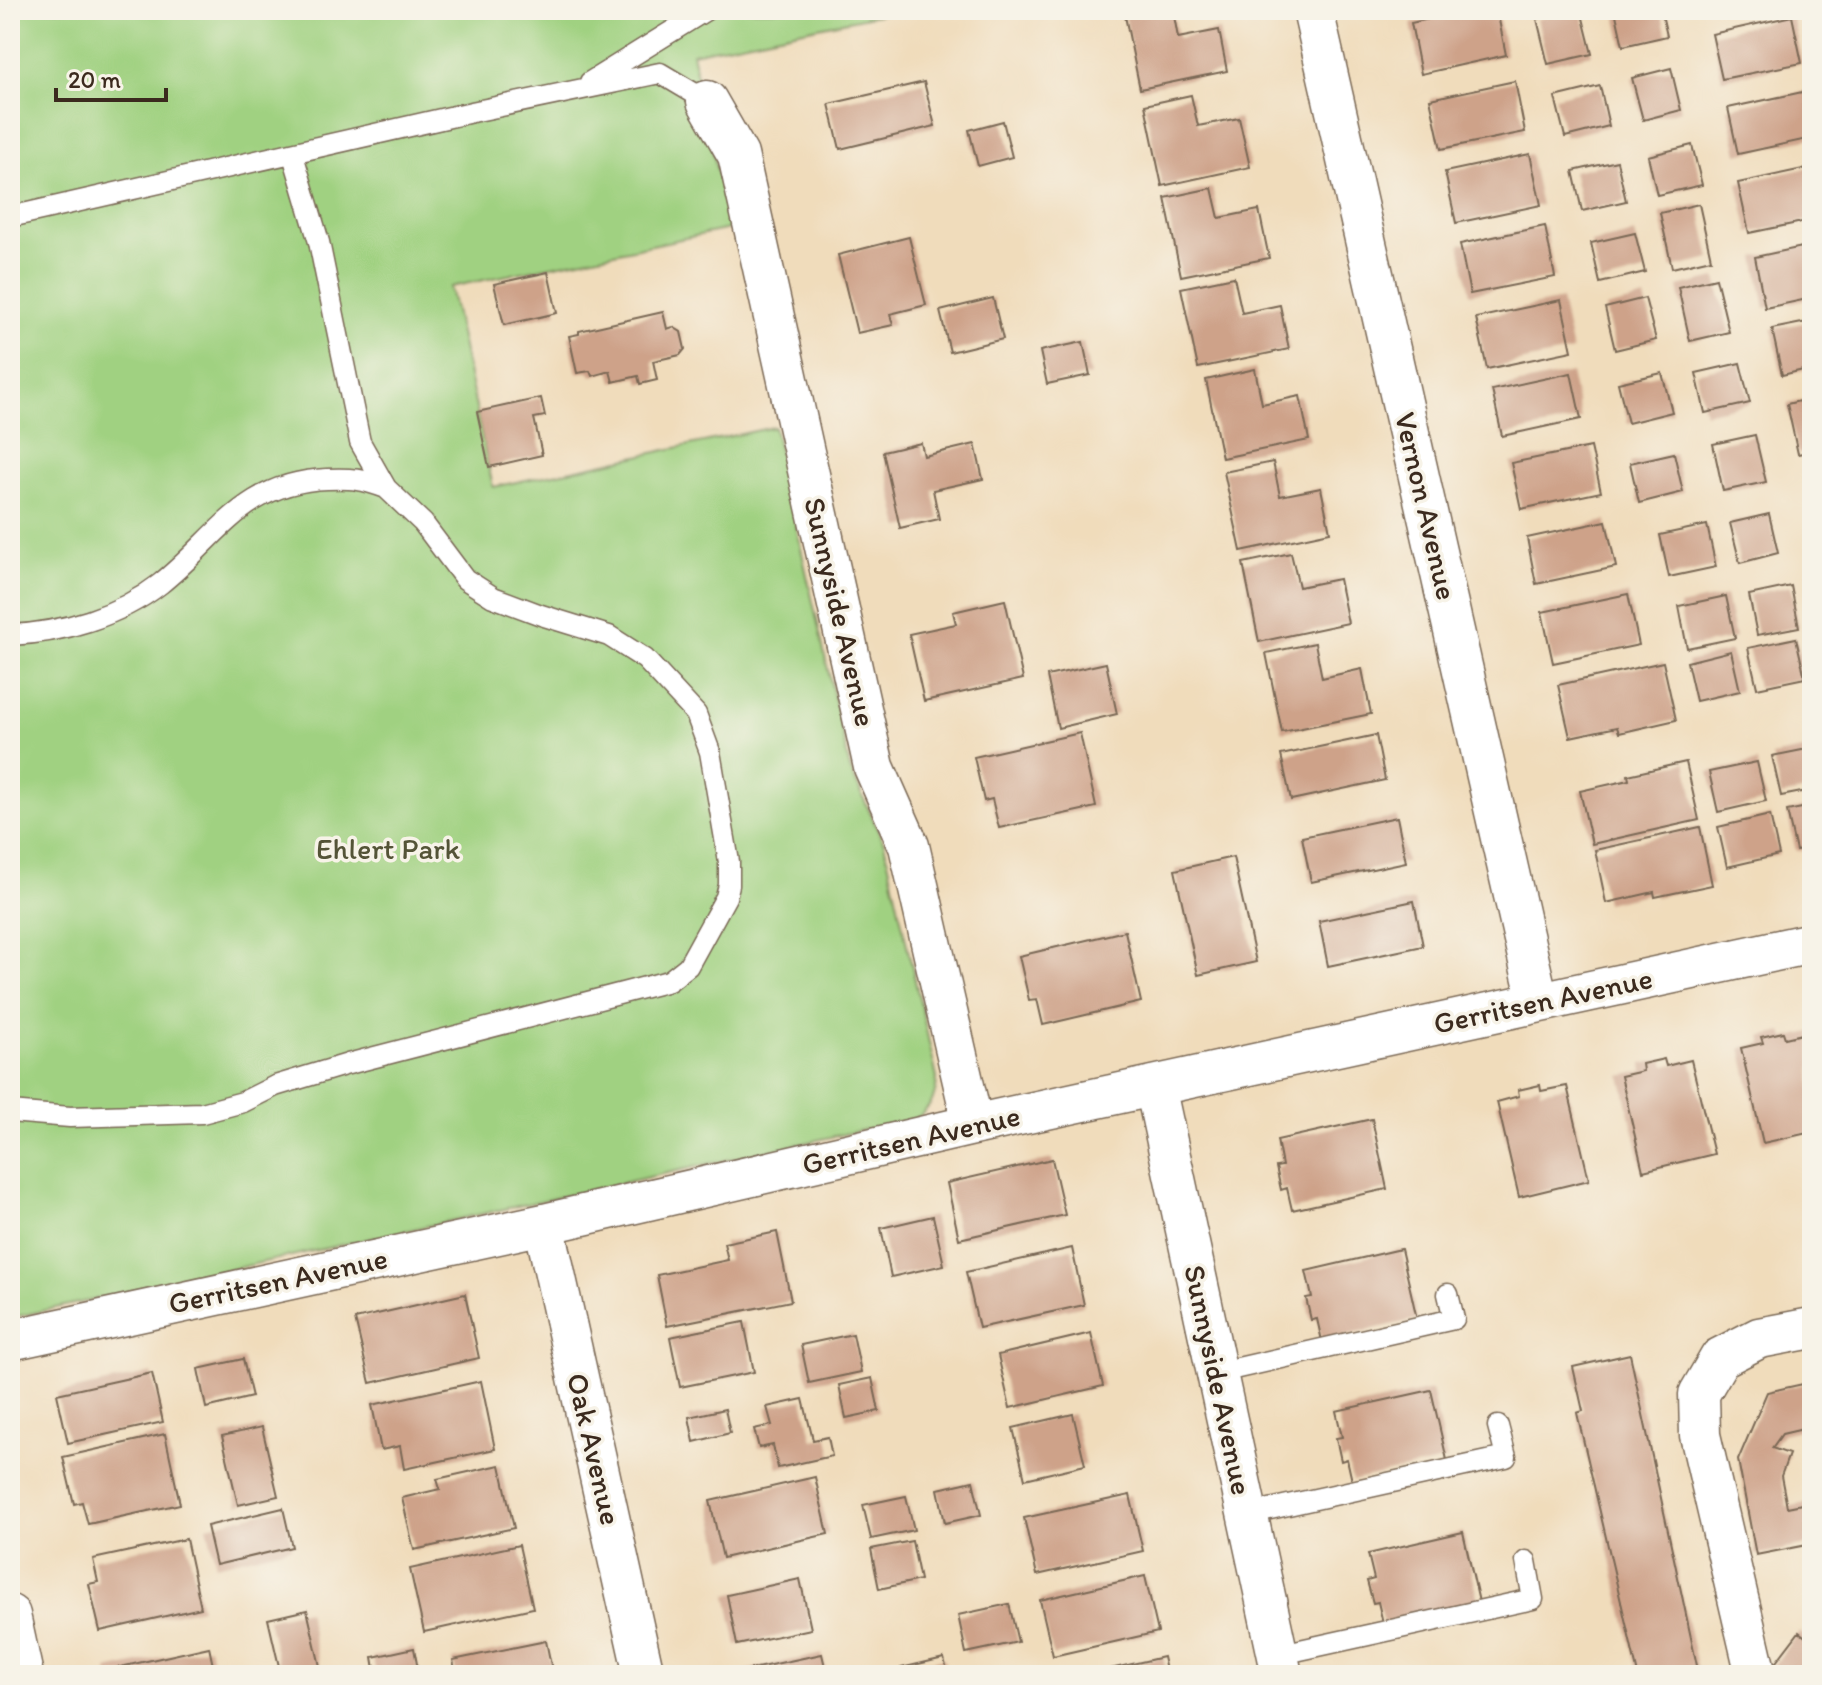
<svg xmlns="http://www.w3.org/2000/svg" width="1822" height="1685" viewBox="0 0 1822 1685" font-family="Itim,sans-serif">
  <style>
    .green { fill: #a0d181; stroke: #6e7e50; stroke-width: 2 }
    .building { fill: #cea289 }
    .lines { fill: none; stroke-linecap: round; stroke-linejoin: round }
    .lane-casing { stroke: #7a6855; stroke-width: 23 }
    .street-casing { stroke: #7a6855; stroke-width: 43 }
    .lane { stroke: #fff; stroke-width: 20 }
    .street { stroke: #fff; stroke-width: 40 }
    .labels { text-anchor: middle; stroke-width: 7; stroke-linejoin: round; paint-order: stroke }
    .street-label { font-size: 30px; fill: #3b2a1e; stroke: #f7f3e8 }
    .park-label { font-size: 30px; fill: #545437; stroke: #f7f3e8 }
  </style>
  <rect width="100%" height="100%" fill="#f7f3e8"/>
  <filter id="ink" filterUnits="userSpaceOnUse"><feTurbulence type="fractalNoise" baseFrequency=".0125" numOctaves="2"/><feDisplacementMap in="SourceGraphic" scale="16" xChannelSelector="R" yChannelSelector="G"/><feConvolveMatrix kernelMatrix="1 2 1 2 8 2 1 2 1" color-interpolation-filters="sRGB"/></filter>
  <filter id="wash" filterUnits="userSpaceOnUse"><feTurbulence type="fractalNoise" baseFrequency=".006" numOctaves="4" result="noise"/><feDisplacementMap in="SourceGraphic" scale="32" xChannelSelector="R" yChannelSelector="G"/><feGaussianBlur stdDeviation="1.8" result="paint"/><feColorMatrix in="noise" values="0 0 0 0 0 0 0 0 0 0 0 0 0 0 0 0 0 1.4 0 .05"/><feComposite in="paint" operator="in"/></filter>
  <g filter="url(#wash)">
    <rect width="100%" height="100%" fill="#f0dcbb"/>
    <path class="green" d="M10,10H901L692,53L729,229L450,287L493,487L774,427L850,769L884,843L937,1078C936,1097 932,1106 917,1118L10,1318Z"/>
    <g id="blocks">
      <path class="building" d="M1130,10H1173L1178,38L1219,30L1227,71L1140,89L1124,11Z
        M1469,10H1497L1506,55L1421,74L1411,23Z
        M1576,10H1581L1592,54L1548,64L1537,19Z
        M1615,10H1661L1667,36L1623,46Z
        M1792,16L1802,63L1722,79L1712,34Z
        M1671,68L1681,110L1643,120L1632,78Z
        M1515,81L1525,132L1441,149L1430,99Z
        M924,82L935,126L840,149L829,104Z
        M1600,86L1609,126L1565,137L1555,97Z
        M1807,91L1812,114V138L1738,154L1728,108Z
        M1191,95L1198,126L1239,118L1250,167L1162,186L1145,105Z
        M1003,121L1012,157L978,166L969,130Z
        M1692,145L1702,185L1657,195L1648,156Z
        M1530,154L1541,205L1456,223L1445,172Z
        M1617,161L1626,201L1582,211L1573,171Z
        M1812,167V220L1749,233L1738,183Z
        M1212,188L1219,218L1259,210L1269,258L1181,276L1165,198Z
        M1699,204L1711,259L1672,268L1660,213Z
        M1545,226L1555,277L1470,294L1460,244Z
        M1635,233L1645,272L1600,283L1591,243Z
        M909,237L926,305L890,314L893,325L857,333L838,255Z
        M1812,245V298L1765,308L1755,257Z
        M548,272L557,313L504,325L494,284Z
        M1234,277L1242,313L1280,305L1289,349L1198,368L1181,288Z
        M1716,278L1729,332L1690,341L1678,287Z
        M993,298L1003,339L950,352L940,311Z
        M1645,298L1656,340L1615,350L1605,308Z
        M1561,300L1572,351L1487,369L1476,318Z
        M663,312L667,329L673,327L681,332L685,349L680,355L653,361L657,380L640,384L638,376L613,382L610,371L592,376L590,371L577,373L569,336L579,334V331Z
        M1812,321V368L1782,375L1772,329Z
        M1083,342L1090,375L1047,384L1040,351Z
        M1740,363L1750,403L1705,413L1696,373Z
        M1255,369L1262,404L1300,396L1309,440L1222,458L1206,380Z
        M1571,373L1581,419L1502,436L1492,390Z
        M1662,373L1672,412L1628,423L1618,383Z
        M541,398L545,416L534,418L542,455L489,467L477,412Z
        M1812,398V451L1798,454L1787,404Z
        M1755,435L1766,482L1723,491L1713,444Z
        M921,443L924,456L975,444L983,479L933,490L939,519L900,528L883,452Z
        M1591,447L1601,492L1521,509L1511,463Z
        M1674,453L1683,492L1639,503L1630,463Z
        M1273,462L1280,496L1321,488L1330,532L1241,551L1224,472Z
        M1812,475V511L1811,512L1804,477Z
        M1769,514L1778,553L1740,563L1730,523Z
        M1606,521L1616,567L1536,584L1527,538Z
        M1707,525L1716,567L1669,577L1660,535Z
        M1291,553L1299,587L1339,579L1348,623L1259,642L1243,563Z
        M1791,586L1799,627L1757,635L1749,595Z
        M1628,594L1639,645L1553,663L1542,612Z
        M1726,596L1735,638L1687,648L1679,606Z
        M1005,600L1023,679L924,701L909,634L956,624L953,612Z
        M1796,638L1805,678L1757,688L1748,648Z
        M1315,643L1322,678L1362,669L1371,714L1282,732L1266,653Z
        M1731,651L1740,691L1696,701L1687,662Z
        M1663,662L1676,720L1619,733L1617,727L1570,737L1558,685Z
        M1106,663L1117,714L1058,728L1047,676Z
        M1080,733L1096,807L999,828L992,799L984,801L974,757Z
        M1376,735L1385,780L1291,800L1281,755Z
        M1812,748V790L1781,796L1772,756Z
        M1686,762L1699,820L1592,844L1580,791L1629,780L1628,775Z
        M1757,762L1766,801L1718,812L1709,772Z
        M1812,806V848L1796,851L1787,811Z
        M1770,815L1779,855L1727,867L1718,827Z
        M1397,817L1406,862L1311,882L1302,837Z
        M1700,827L1712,885L1655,897L1654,892L1606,903L1595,850Z
        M1233,857L1256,962L1198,975L1175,870Z
        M1414,901L1423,946L1328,966L1319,921Z
        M1125,931L1141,1002L1043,1025L1037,999L1029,1000L1019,956Z
        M1783,1032L1785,1038L1811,1032L1812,1132L1763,1143L1741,1048L1763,1043L1761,1037Z
        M1664,1059L1666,1066L1691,1060L1714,1154L1643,1171L1621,1076L1643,1071L1642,1064Z
        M1540,1085L1541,1091L1567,1086L1589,1180L1519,1197L1497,1102L1519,1096L1518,1090Z
        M1372,1119L1387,1189L1292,1210L1287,1188L1281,1190L1276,1167L1282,1166L1277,1140Z
        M1052,1159L1065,1215L959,1239L947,1183Z
        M933,1216L944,1265L891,1277L881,1228Z
        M777,1232L791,1301L667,1326L657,1275L728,1260L724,1243Z
        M1072,1248L1084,1305L979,1328L966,1272Z
        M1401,1249L1417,1319L1322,1341L1317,1319L1311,1320L1306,1298L1312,1297L1306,1271Z
        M465,1294L479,1358L370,1383L355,1319Z
        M744,1322L754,1372L680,1387L670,1337Z
        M1091,1333L1103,1386L1010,1408L998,1355Z
        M853,1334L861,1372L809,1383L801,1345Z
        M1630,1354L1699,1675H1638L1577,1413L1583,1411L1573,1367Z
        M243,1359L252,1397L206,1408L198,1369Z
        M152,1373L163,1422L68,1443L57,1394Z
        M872,1378L879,1411L846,1418L839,1385Z
        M481,1381L495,1449L404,1469L400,1446L381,1450L372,1405Z
        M1812,1382V1427L1782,1434L1772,1448L1789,1454L1781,1476L1787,1507L1812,1502V1544L1756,1555L1738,1460L1767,1392Z
        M1431,1390L1447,1460L1352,1481L1347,1459L1341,1461L1336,1438L1342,1437L1336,1411Z
        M803,1399L813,1440L828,1437L832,1456L778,1468L773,1445L759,1448L754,1429L772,1425L767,1407Z
        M725,1409L730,1433L694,1442L689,1417Z
        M1073,1414L1085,1465L1025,1479L1013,1428Z
        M262,1427L278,1496L238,1505L222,1436Z
        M165,1434L180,1504L88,1524L82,1502L74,1504L63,1457Z
        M500,1465L514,1528L414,1550L402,1498L440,1489L437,1479Z
        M815,1477L828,1534L723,1558L710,1501Z
        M973,1481L981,1515L945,1523L938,1489Z
        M1130,1495L1143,1551L1037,1575L1024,1518Z
        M906,1496L914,1530L871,1539L863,1505Z
        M283,1508L292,1547L216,1565L207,1526Z
        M1463,1532L1479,1602L1383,1623L1378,1602L1373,1603L1367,1581L1374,1579L1368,1554Z
        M186,1539L201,1608L100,1631L89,1584L98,1582L93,1559Z
        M912,1541L920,1580L879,1589L871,1549Z
        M519,1545L533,1608L424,1632L410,1569Z
        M1145,1576L1158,1632L1053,1656L1040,1600Z
        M800,1579L811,1629L737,1645L727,1595Z
        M1009,1604L1018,1642L966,1653L958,1615Z
        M307,1610L322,1675H281L268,1619Z
        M1799,1632L1812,1642V1675H1784L1773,1666Z
        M546,1641L553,1675H456L453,1660Z
        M209,1647L215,1675H108L107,1670Z
        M414,1648L419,1675H376L373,1657Z
        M822,1654L827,1675H743L742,1671Z
        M1163,1657L1167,1675H1088V1674Z
        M944,1658L948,1675H903L901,1668Z"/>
    </g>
  </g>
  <g filter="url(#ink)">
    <use href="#blocks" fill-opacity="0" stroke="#7a6855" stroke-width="2"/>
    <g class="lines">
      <g class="lane-casing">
        <path id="lane" d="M590,82L706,10
          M10,217L472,112L660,73L707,101
          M10,635C62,633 119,616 160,584C218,538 243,482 327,479C352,478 363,479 386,488
          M10,1112L70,1117L202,1113L243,1102L275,1086L348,1064L669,981L688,966L726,897L729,885V862L710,752L696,714L645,659L609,636L541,615L493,597L465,579L423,523L386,488L360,442L319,242L293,155
          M1216,1373L1454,1319L1448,1294
          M1247,1514L1506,1457L1498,1426
          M1277,1655L1533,1599L1526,1561"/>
      </g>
      <g class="street-casing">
        <path id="street" d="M1313,10L1538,1001
          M707,101L738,155L874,767L909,846L973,1125
          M1155,1086L1282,1675
          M544,1224L644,1675
          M10,1340L544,1224L973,1125L1812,943
          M10,1615L23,1675
          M1756,1675L1700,1435L1699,1394L1720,1358L1759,1338L1812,1328"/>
      </g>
      <use href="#lane" class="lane"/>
      <use href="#street" class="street"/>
    </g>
  </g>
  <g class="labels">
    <g class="street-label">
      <text transform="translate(1426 506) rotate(77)" y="10">Vernon Avenue</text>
      <text transform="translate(840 612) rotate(77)" y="10">Sunnyside Avenue</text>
      <text transform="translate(1543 1001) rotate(-12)" y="10">Gerritsen Avenue</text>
      <text transform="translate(911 1140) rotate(-13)" y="10">Gerritsen Avenue</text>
      <text transform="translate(278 1281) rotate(-12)" y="10">Gerritsen Avenue</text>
      <text transform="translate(1218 1380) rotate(78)" y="10">Sunnyside Avenue</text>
      <text transform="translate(594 1449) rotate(77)" y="10">Oak Avenue</text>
    </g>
    <g class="park-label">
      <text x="388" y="859">Ehlert Park</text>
    </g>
  </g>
  <rect width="1822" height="1685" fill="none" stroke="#f7f3e8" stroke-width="40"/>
  <path d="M56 88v12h110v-12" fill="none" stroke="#3b2a1e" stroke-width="4"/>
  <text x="68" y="88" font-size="24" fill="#3b2a1e" stroke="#f7f3e8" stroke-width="6" paint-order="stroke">20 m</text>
</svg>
